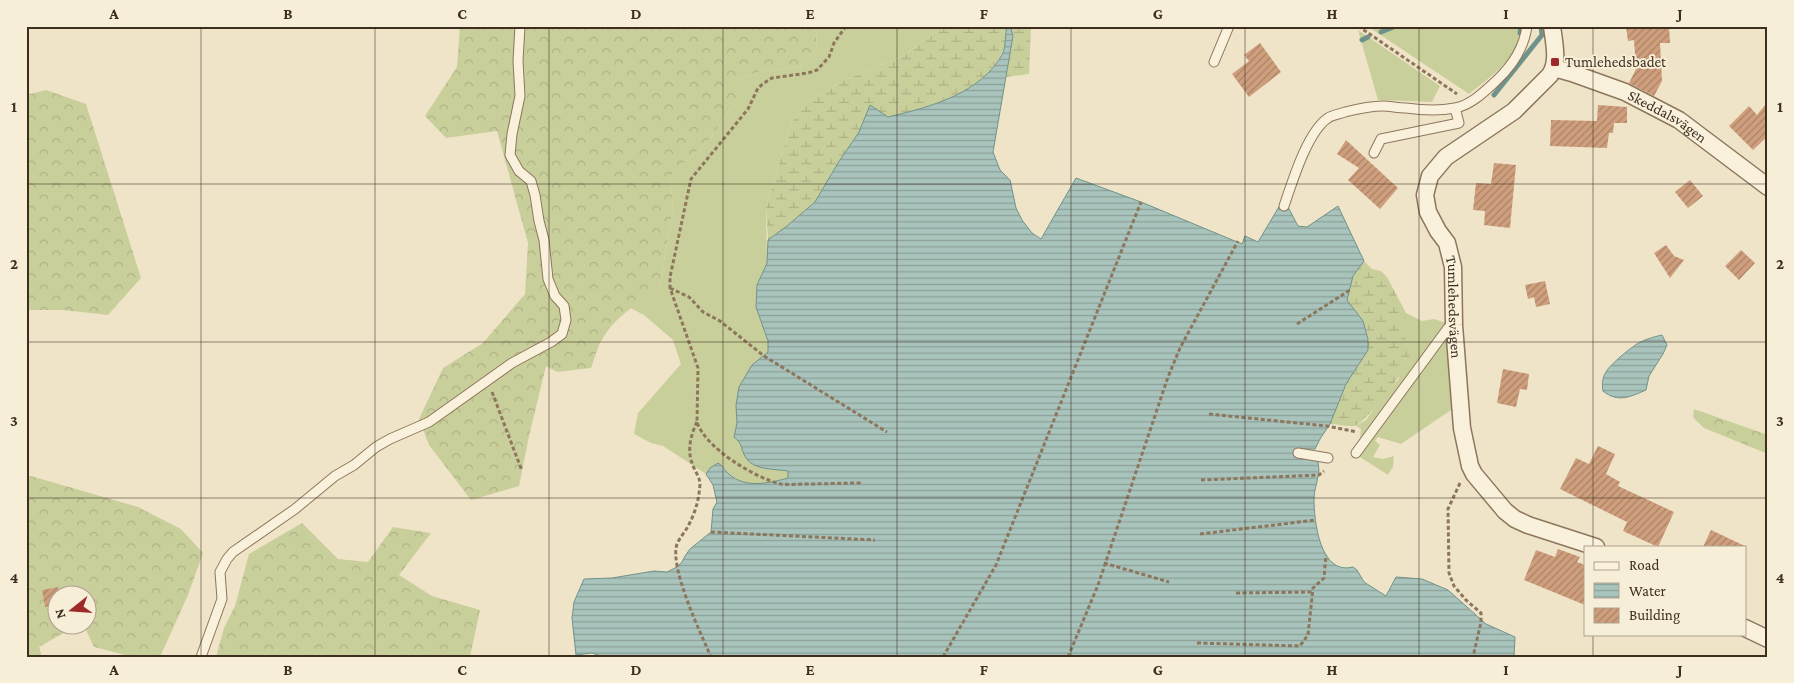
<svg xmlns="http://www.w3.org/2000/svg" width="1794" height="683" viewBox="0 0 1794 683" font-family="'Crimson Pro',serif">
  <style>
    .grass { fill: #c9cf9b }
    .forest { fill: url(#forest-crowns); fill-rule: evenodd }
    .wetland { fill: url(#wetland-marsh) }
    .water { fill: url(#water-rules); stroke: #6f938a }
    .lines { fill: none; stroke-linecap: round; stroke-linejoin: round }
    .stream { stroke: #6f938a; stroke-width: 5 }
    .building { fill: url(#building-hatch) }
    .lane-casing { stroke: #8d765c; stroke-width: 11 }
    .street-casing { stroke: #8d765c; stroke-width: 19 }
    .path { stroke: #8d765c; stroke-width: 3; stroke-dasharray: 4 2.5; stroke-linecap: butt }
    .lane { stroke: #faf1dc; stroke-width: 9 }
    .street { stroke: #faf1dc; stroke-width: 16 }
    .grid { fill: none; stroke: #3d2e20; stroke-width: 1; stroke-opacity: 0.55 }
    .poi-dot { fill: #9e2a2b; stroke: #f7eed8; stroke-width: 2 }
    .labels { text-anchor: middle; stroke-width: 4; stroke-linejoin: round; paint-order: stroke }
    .poi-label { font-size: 15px; fill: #3d2e20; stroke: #f7eed8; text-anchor: start }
    .street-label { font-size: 15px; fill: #3d2e20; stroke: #f7eed8 }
    .neatline { fill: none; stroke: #3d2e20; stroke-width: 2 }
    .grid-label { font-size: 16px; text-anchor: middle; font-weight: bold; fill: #3d2e20 }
  </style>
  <defs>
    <pattern id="forest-crowns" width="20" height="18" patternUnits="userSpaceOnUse" patternTransform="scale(1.25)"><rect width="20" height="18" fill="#c9cf9b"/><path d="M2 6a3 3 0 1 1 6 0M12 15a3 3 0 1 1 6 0" fill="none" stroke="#aeb285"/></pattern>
    <pattern id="wetland-marsh" width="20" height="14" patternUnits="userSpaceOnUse" patternTransform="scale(1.25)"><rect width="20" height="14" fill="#c9cf9b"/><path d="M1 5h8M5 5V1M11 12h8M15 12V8" fill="none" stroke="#aeb285"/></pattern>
    <pattern id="water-rules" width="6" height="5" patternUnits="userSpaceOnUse" patternTransform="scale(1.25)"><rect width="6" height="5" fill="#a9c4bc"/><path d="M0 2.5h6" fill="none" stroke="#8ba098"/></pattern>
    <pattern id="building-hatch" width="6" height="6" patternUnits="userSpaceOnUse" patternTransform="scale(1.25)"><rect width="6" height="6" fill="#cf9f7d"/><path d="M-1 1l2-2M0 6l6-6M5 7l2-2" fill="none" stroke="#a98266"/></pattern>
  </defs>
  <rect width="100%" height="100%" fill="#f0e4c8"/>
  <path class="grass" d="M816,26H942L905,55L845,80L809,101L792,122L766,206L767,263L757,285L756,307L768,341V352L752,365L746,376L736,405L737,423L734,437C744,445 741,449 746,458C753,470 775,469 788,471V478C766,485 740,490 725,468H710L706,474L663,446L651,443L634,434L638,413L681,364L673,340L644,315L630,308L659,290L673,208L670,176L709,140L736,102V79L762,71L799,67L817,50Z
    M1367,26H1523C1519,57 1492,76 1469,94Z
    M1358,30L1440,86L1432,102L1378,100Z
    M1406,313L1422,321L1434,319L1446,323L1454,408L1401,444L1378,437L1375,441L1380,445L1373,457L1383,459L1394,456L1393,467L1388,475L1360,457L1352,450L1360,438L1361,429L1356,426L1366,420L1383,396L1399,379L1404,336L1400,322L1406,319Z"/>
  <path class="forest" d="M460,26H816L817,50L799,67L762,71L736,79V102L709,140L670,176L673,208L659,290C638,303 616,316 603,338C597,347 595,358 591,368L557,372L546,366L529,436L519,486L471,500L429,445L419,419L443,368L483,343L525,294L528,243L497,131L446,138L425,116L457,67Z
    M46,90L86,104L141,278L108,315L63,310H26V95Z
    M1694,409L1768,435V454L1704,428L1693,417Z
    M31,476L138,507L181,529L203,553L188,595L160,657H133L94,647L86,630L76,626L39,647L42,657H26V479ZM58,596H88V626H58Z
    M302,523L338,559L368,562L393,527L431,533L399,575L432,596L480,610L470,657H216L224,628L235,606L249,554Z"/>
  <path class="wetland" d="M942,26H1007C1005,34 1006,46 1002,53C981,94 930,107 888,117L870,105L859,132L838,163L815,202L787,226L768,240L766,206L792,122L809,101L845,80L905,55Z
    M1010,26H1031L1029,74L1006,77L1013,36Z
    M1364,261L1372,269L1381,271L1387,277L1406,313V319L1400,322C1404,333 1409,347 1409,359C1408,369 1365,422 1357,425C1350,428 1338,424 1330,424L1346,384L1368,350L1347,300L1352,277Z"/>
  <path class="water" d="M1007,26H1010L1013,36L993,152L1000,170L1010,180L1016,208L1022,220L1032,233L1041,239L1076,178L1141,202L1242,244L1245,236L1258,242L1280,205L1288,207L1298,226L1307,227L1338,206L1364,261L1353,276L1347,300L1363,321L1368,339V350L1346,384L1330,424L1320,439L1315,449H1299L1318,460C1318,465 1320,471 1318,476C1317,484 1314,490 1314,499C1314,521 1320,576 1353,567L1357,570L1364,582L1386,596L1396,577L1422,579L1448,590L1486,624L1515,637L1514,657H604L592,653L576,655L572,618L574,602L584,579L612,578L654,571L667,572L677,567L682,562L685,556L690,549L711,532L713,509L717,502L713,485L706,474L710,468L718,463C723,466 725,470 729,474C745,489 770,483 788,478V471C775,469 753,470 746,458C740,449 744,445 734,437L737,423L736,405L739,387L752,365L768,352V341L756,307L757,285L767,263L768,240L787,226L815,202L838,163L859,132L870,105L888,117C930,107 981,94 1003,53C1006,45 1005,34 1007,26Z
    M1662,335L1667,345L1663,354L1649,376L1646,390C1630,397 1618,403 1603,391C1600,375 1608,368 1620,357C1636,344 1640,340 1662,335Z"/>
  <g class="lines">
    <path class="stream" d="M1381,32L1396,26
      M1520,33L1521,26
      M1362,40L1368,37
      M1494,95L1542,35L1541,26"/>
  </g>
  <path class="building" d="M1626,26H1669L1670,43H1660L1662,81L1654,96L1629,83L1636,69L1634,40L1628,41Z
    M1260,43L1281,72L1249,97L1232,74L1249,61L1244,55Z
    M1768,101V136L1753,150L1729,126L1749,106L1757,115Z
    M1598,105L1627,107V123H1614L1613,133H1609L1607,148L1550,146L1551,120L1597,121Z
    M1346,140L1398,188L1380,209L1348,180L1359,168L1337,154Z
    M1494,163L1516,165L1510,228L1484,225L1485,211L1473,210L1476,183L1491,184Z
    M1690,180L1703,196L1688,208L1675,192Z
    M1666,245L1674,256L1684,260L1670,278L1654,253Z
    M1741,250L1755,263L1739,280L1725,266Z
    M1545,281L1550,304L1536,307L1534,297L1528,299L1525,285Z
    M1503,369L1529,374L1527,390L1520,389L1516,407L1497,403Z
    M1598,446L1615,454L1606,474L1620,482L1618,486L1674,512L1658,547L1623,531L1627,522L1560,489L1576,458L1589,464Z
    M1711,530L1747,547H1703Z
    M1558,549L1580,557L1577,562L1585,565V605L1524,580L1536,550L1555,557Z
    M58,587V604L45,607L42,590Z"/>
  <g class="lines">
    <g class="lane-casing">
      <path id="lane" d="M1214,62L1229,26
        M1374,153L1381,139L1459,123L1455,108
        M1284,206C1292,183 1307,132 1328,118C1332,115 1340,114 1345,112C1357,109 1371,106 1383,106C1390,106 1398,108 1406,108C1420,110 1440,111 1455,108C1471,105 1484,92 1496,81C1512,66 1524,49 1527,26
        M1298,453L1328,458
        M1356,453L1448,328L1454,325
        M201,657L222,599L220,572L227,559L233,552L295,509L335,476L354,465L376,447L390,439L429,422L512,363L551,342L562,334L566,320L564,306L555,296L548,279L544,240L539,221L535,195L531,181L519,171L510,155L512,134L520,96L518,61L520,26"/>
    </g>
    <g class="street-casing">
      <g id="street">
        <path id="s1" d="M1552,26C1554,43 1559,61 1550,75L1514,111L1446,157L1430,176L1425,195L1428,212L1438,231L1447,243L1453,267L1454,325L1462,428L1470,466L1474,474L1505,511L1515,519L1528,525L1596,547"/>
        <path id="s2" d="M1554,68L1572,73L1625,92L1679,120L1768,187"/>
        <path d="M1745,628L1768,639"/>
      </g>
    </g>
    <path class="path" d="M846,26L834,43L829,57L817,70L808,73L772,78L764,83L758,88L748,109L691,179L670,277V288L698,368L697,422C705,448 755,478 781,484C788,485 796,484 804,484C823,484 842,483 861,483
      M1063,26V29
      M1358,26L1457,94
      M670,288L689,297L703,312L720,321L764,356L887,432
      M1297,324L1350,290
      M492,392L522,471
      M1209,414L1327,426L1357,432
      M697,422C691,434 687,450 692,463C694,470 700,477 700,484C699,500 695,514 687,528C684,533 679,539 677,544C669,567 701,634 711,657
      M1201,480L1319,475L1324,471
      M1460,483L1448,509L1449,573L1454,586L1466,600L1481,613V622L1473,657
      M711,532L875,540
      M1200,534L1316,520
      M1104,563L1169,582
      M1236,593L1312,592
      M1197,643L1300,646L1308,635L1313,588L1324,578L1326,555
      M943,657L996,565L1141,202
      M1068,657L1098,585L1168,377L1180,348L1238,241"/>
    <use href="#lane" class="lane"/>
    <use href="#street" class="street"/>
  </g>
  <path class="grid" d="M201,26V657M375,26V657M549,26V657M723,26V657M897,26V657M1071,26V657M1245,26V657M1419,26V657M1593,26V547M26,184H1768M26,342H1768M26,498H1768M1593,634V657"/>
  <rect class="poi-dot" x="1550" y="57" width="10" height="10" rx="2.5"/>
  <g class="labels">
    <g class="poi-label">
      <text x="1565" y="67">Tumlehedsbadet</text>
    </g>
    <g class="street-label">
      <text dy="5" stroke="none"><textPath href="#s2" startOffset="124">Skeddalsvägen</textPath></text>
      <text dy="5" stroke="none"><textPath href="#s1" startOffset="346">Tumlehedsvägen</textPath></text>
    </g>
  </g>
  <rect width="1794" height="683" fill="none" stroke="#f7eed8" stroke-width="55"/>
  <rect x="1584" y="546" width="162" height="90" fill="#f7eed8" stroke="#ada18e"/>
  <rect x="1594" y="562" width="25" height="8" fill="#faf1dc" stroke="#ada18e"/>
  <text x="1629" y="570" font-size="15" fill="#3d2e20">Road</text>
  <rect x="1594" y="583" width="25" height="15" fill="url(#water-rules)" stroke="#ada18e"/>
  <text x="1629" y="596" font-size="15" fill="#3d2e20">Water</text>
  <rect x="1594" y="608" width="25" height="15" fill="url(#building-hatch)" stroke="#ada18e"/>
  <text x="1629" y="620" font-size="15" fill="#3d2e20">Building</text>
  <g transform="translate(72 610) rotate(253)"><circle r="24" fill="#f7eed8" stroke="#ada18e"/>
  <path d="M0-4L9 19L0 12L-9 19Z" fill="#9e2a2b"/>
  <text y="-8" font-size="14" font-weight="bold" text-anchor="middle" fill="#3d2e20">N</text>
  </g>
  <rect x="28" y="28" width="1738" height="628" class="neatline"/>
  <g class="grid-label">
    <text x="114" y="19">A</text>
    <text x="288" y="19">B</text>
    <text x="462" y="19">C</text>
    <text x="636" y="19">D</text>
    <text x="810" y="19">E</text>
    <text x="984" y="19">F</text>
    <text x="1158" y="19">G</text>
    <text x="1332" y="19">H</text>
    <text x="1506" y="19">I</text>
    <text x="1680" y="19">J</text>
    <text x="14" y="112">1</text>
    <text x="1780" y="112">1</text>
    <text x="14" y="269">2</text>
    <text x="1780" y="269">2</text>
    <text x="14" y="426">3</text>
    <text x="1780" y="426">3</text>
    <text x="14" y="583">4</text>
    <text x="1780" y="583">4</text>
    <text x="114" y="675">A</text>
    <text x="288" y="675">B</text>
    <text x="462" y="675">C</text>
    <text x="636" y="675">D</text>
    <text x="810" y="675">E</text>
    <text x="984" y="675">F</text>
    <text x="1158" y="675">G</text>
    <text x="1332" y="675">H</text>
    <text x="1506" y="675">I</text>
    <text x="1680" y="675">J</text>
  </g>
</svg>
